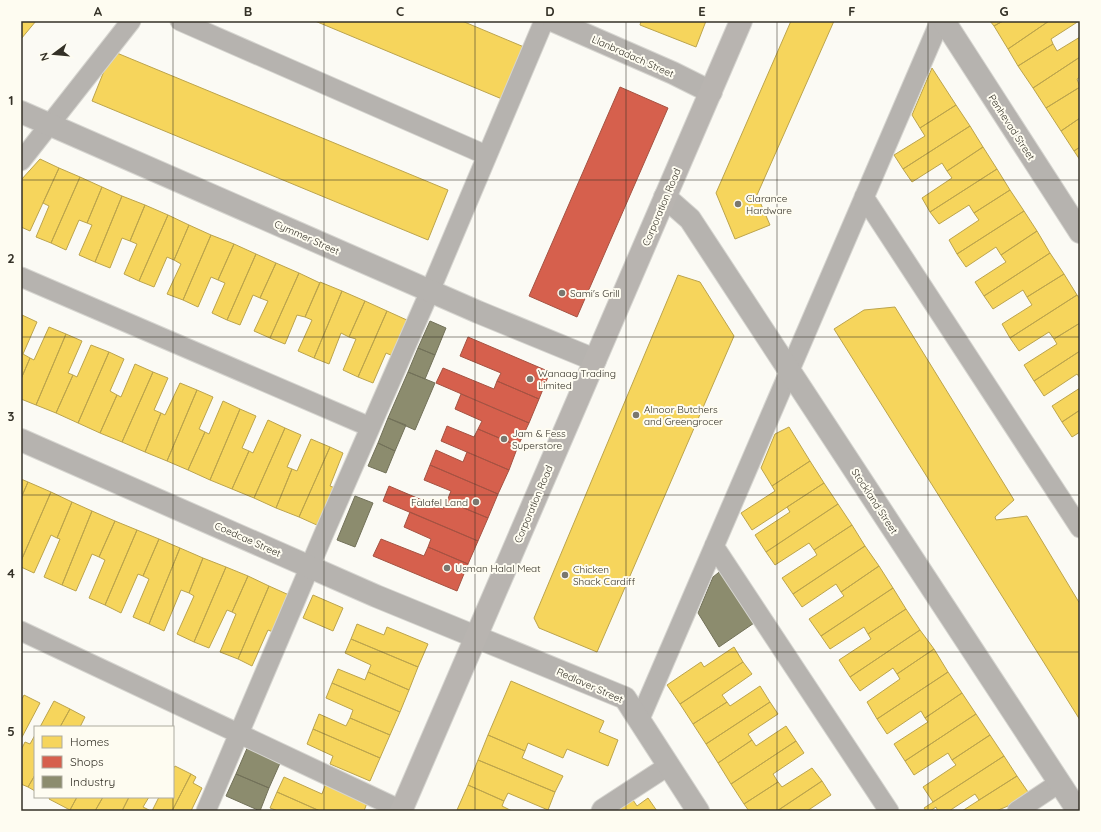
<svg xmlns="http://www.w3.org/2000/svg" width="1101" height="832" viewBox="0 0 1101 832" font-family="Quicksand,sans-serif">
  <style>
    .homes { fill: #f6d55c; stroke: #bca44c }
    .shops { fill: #d6604d; stroke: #a55242 }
    .industry { fill: #8c8c6e; stroke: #727159 }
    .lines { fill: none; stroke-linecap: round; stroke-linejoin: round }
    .lane-casing { stroke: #d6d5d0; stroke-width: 21 }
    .street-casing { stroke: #d6d5d0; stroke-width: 24 }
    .primary-casing { stroke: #d6d5d0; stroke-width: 24 }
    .lane { stroke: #b6b3af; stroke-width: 19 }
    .street { stroke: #b6b3af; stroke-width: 22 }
    .primary { stroke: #b8b4b0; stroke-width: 22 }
    .grid { fill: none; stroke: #343127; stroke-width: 1; stroke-opacity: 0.55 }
    .poi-dot { fill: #7a776f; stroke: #fefcf1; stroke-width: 1.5 }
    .labels { text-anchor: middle; stroke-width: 4; stroke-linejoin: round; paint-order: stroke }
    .street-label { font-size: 10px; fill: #343127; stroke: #fefcf1 }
    .poi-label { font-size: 10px; fill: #343127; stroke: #fefcf1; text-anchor: start }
    .neatline { fill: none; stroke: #343127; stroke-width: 1.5 }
    .grid-label { font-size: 13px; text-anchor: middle; font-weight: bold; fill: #343127 }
  </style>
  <rect width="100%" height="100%" fill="#fbfaf4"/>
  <path class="homes" d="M21,21H36L21,39Z
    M315,21H462L524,47L502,99Z
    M641,21H706L696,47L640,25Z
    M791,21H834L757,195L770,225L735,239L716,193Z
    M990,21H1003L994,26Z
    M1003,21H1049L1008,49L994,26Z
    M1049,21H1079L1051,39L1053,44L1018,66L1008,49Z
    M1080,37V57L1033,88L1018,66L1053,44L1057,51Z
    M112,51L448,190L428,240L92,101Z
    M1080,57V77L1077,79L1080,87L1046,108L1033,88Z
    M932,68L956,105L920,128L912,115Z
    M1080,87V118L1061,131L1046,108Z
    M956,105L970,126L903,169L894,155L925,136L920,128Z
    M1080,118V147L1074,151L1061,131Z
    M970,126L983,147L947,171L942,163L912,182L903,169Z
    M983,147L997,169L930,212L922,198L952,178L947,171Z
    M1080,147V160L1074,151Z
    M40,159L59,168L30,231L21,227V180Z
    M59,168L80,177L51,243L36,237L49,206L43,203Z
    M997,169L1010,190L974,213L969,205L939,224L930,212Z
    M80,177L102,187L87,223L79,220L66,250L51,243Z
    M102,187L122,196L95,262L79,255L92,225L87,223Z
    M1010,190L1024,211L957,254L949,240L979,220L974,213Z
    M122,196L145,205L130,241L122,238L110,268L95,262Z
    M145,205L168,215L139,281L124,274L137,244L130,241Z
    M1024,211L1037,231L1001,255L996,247L966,267L957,254Z
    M168,215L189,225L174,260L167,257L154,287L139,281Z
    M189,225L211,235L183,300L167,294L181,264L174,260Z
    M1037,231L1050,253L984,296L975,282L1006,262L1001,255Z
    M211,235L234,244L218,280L211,277L198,307L183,300Z
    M234,244L256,254L227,320L212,313L225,283L218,280Z
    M1050,253L1064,274L1027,297L1023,290L993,309L984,296Z
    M256,254L276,263L260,298L253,295L240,325L227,320Z
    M276,263L299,273L270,338L254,331L268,301L260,298Z
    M299,273L320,283L305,317L297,315L285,344L270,338Z
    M1064,274L1077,295L1010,338L1002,324L1032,305L1027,297Z
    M678,275L700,282L734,336L597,652L539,628L534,618Z
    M320,282L342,291L314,358L298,351L312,320L305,317Z
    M342,291L365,301L349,337L341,333L329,364L314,358Z
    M1077,295L1080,299V323L1054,339L1049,332L1019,351L1010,338Z
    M365,301L387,311L358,377L343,370L356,339L349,337Z
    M895,307L1014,500L995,517L996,520L1027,516L1080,604V720L834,329L864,310Z
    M387,311L409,321L393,356L386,353L373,383L358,377Z
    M22,315L37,322L23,354L30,358L21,379Z
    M1080,323V351L1034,381L1024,365L1057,344L1054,339Z
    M49,327L66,334L36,405L21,399V379L30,358L34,360Z
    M66,334L82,341L68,373L73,375L56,413L36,405Z
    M91,345L109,352L78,423L56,413L73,375L77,377Z
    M1080,351V378L1077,374L1044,396L1034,381Z
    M109,352L124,359L110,391L117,395L100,433L78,423Z
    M135,364L153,372L122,442L100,433L117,395L121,397Z
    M153,372L168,378L154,410L161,413L145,452L122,442Z
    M180,383L197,390L167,461L145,452L161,413L165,415Z
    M1080,388V410L1062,422L1052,406Z
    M197,390L213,397L199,429L205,432L188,470L167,461Z
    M223,401L240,409L210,480L188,470L205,432L209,434Z
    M240,409L256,416L242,448L249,451L232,489L210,480Z
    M1080,410V432L1072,437L1062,422Z
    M268,420L285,428L254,498L232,489L249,451L253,453Z
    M789,427L810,461L772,486L761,468L775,434Z
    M285,428L301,435L287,467L292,469L276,508L254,498Z
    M311,439L330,447L299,517L276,508L292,469L297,471Z
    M330,447L343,453L330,486L335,488L319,526L299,517Z
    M810,461L824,483L752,530L741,513L775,491L772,486Z
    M21,479L28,482L21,498Z
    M28,482L51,492L21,561V498Z
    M824,483L838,504L766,552L755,535L790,512L787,507Z
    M51,492L72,502L57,538L51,535L34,573L21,567V561Z
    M72,502L92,511L62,585L44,577L60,539L57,538Z
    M838,504L852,525L814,550L809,543L775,565L766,552Z
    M92,511L115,521L99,557L92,554L76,591L62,585Z
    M115,521L137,530L105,605L89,598L105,560L99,557Z
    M852,525L865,546L793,594L782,578L817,555L814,550Z
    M137,530L159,539L143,576L138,574L121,613L105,605Z
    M159,539L180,548L149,624L133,617L149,579L143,576Z
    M865,546L879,566L841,592L836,584L802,607L793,594Z
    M180,548L203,558L189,593L181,590L164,631L149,624Z
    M203,558L226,567L194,642L177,634L194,596L189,593Z
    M879,566L893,588L821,636L809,619L844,596L841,592Z
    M226,567L248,576L232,612L227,610L209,648L194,642Z
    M248,576L269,586L238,659L220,652L236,614L232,612Z
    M269,586L289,595L273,632L268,630L252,666L238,659Z
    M893,588L906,609L868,634L864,627L830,649L821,636Z
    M313,595L343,608L333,631L303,618Z
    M906,609L920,630L850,677L839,660L871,639L868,634Z
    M357,624L384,635L387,627L428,644L418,667L351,639Z
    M920,630L934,649L897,674L893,668L860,691L850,677Z
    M351,639L418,667L409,690L368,672L371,665L345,653Z
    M734,647L743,662L680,704L667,685L701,662L704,667Z
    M934,649L948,672L877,719L867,702L900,679L897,674Z
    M743,662L752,674L722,695L727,702L693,724L680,704Z
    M338,669L365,680L368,672L409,690L400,712L332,683Z
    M948,672L962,693L925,718L921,711L887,734L877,719Z
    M511,681L604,721L599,732L618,740L608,766L567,749L563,758L528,743L525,751L488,735Z
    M332,683L400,712L390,735L350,718L353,710L326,698Z
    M760,686L770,702L706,744L693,724L727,702L730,706Z
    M962,693L976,714L905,761L894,744L928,722L925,718Z
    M24,695L40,703L21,739V701Z
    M54,701L70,709L60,727H40Z
    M770,702L778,714L748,734L752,740L718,763L706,744Z
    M70,709L85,717L80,727H60Z
    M319,714L346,726L350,718L390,735L380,758L313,729Z
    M976,714L990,735L952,760L948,753L914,775L905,761Z
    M786,726L796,741L731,784L718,763L752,740L756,746Z
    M313,729L380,758L370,781L330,764L333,756L307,744Z
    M35,735V775L28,787L21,784V750L25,742L30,744Z
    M488,735L525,751L522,758L563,776L555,792L478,760Z
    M990,735L1004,756L933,802L923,787L956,765L952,760Z
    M796,741L804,753L773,774L778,782L744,804L731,784Z
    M1004,756L1017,776L979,800L975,794L949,811H938L936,807L930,811H926L924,808Z
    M478,760L555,792L548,810L508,793L504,801L468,785Z
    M175,766L191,774L172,811H152L159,797H173V769Z
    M812,768L822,781L777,811H749L744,804L778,782L782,787Z
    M191,774L196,777L193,783L202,788L191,811H172Z
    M35,775V791L28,787Z
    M1017,776L1028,792L1008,806L996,811H962Z
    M284,777L322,794L326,783L367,803L364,811H320L277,792Z
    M822,781L831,795L807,811H777Z
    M468,785L504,801L502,806L512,811L457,810Z
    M277,792L320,811H278L270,808Z
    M50,797H77L70,810L49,799Z
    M77,797H103L95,811H72L70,810Z
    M103,797H129L122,811H95Z
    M129,797H149L143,807L149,810L148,811H122Z
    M648,798L657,811H616L633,800L637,806Z"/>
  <path class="shops" d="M620,87L668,108L577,317L529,296Z
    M468,337L550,372L539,399L497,381L501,373L460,356Z
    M443,368L494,389L497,381L539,399L529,423L436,383Z
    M461,394L529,423L518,446L478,429L482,421L455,409Z
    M447,426L474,437L478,429L518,446L509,470L441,441Z
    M436,450L463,462L467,452L509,470L498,494L430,465Z
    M430,465L498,494L488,518L447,501L451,491L424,480Z
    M389,486L443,509L447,501L488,518L478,541L383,501Z
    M410,512L478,541L468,564L428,547L431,539L404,527Z
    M381,539L424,556L428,547L468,564L457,591L373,556Z"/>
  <path class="industry" d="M430,321L446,328L435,355L418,348Z
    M418,348L435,355L425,379L408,372Z
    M408,372L435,383L415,430L388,418Z
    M388,418L406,425L395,451L378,443Z
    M378,443L395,451L386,473L368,466Z
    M355,496L373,503L355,547L337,540Z
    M723,569L757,621L719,647L698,613L713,577Z
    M248,746L281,761L269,788L236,774Z
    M236,774L269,788L260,811L226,796Z"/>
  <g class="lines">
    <g class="lane-casing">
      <path id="lane" d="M180,21L486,155
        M21,161L131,21
        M864,197L1080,528
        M21,277L370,427
        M714,546L889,811
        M21,631L401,810
        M639,721L940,21
        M206,811L325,531L430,291L544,21
        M601,811L602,809L668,766
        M1017,811L1059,783"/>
    </g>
    <g class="street-casing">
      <path id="street" d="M554,21L673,73L711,92
        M944,21L1080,232
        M21,112L478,312L595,360
        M665,197L690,219L1078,811
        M21,440L376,596L625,698L698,811"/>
    </g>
    <g class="primary-casing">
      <path id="primary" d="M401,811L741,21"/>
    </g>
    <use href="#lane" class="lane"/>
    <use href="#street" class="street"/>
    <use href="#primary" class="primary"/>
  </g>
  <path class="grid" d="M173,21V727M324,21V811M475,21V811M626,21V811M777,21V811M928,21V811M21,180H1080M21,337H1080M21,495H1080M21,652H1080M173,727V797M173,797V811"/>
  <g class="poi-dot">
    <circle cx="738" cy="204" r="4"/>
    <circle cx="562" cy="293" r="4"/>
    <circle cx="530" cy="379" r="4"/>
    <circle cx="636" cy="415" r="4"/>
    <circle cx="504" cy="439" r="4"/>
    <circle cx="476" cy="502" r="4"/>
    <circle cx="447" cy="568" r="4"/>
    <circle cx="565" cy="575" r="4"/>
  </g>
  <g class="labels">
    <g class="street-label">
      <text transform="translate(633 56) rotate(24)" y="4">Llanbradach Street</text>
      <text transform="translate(1012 127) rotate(57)" y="4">Penhevad Street</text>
      <text transform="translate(661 207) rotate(-67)" y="4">Corporation Road</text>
      <text transform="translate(307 237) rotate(24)" y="4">Cymmer Street</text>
      <text transform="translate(875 501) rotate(57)" y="4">Stockland Street</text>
      <text transform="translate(533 504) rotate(-67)" y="4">Corporation Road</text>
      <text transform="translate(248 539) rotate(24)" y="4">Coedcae Street</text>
      <text transform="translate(590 685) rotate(24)" y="4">Redlaver Street</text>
    </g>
    <g class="poi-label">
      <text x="746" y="202">Clarance<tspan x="746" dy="12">Hardware</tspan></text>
      <text x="570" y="297">Sami's Grill</text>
      <text x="538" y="377">Wanaag Trading<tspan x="538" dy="12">Limited</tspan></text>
      <text x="644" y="413">Alnoor Butchers<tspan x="644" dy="12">and Greengrocer</tspan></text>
      <text x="512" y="437">Jam &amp; Fess<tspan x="512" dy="12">Superstore</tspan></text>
      <text x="468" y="506" text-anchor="end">Falafel Land</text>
      <text x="455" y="572">Usman Halal Meat</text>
      <text x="573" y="573">Chicken<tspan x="573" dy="12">Shack Cardiff</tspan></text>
    </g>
  </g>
  <rect width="1101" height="832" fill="none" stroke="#fefcf1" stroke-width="44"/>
  <rect x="34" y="726" width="140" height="72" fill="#fefcf1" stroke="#adaba0"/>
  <rect x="42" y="736" width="20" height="12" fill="#f6d55c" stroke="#adaba0"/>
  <text x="70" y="746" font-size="12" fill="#343127">Homes</text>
  <rect x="42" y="756" width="20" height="12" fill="#d6604d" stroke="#adaba0"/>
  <text x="70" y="766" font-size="12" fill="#343127">Shops</text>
  <rect x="42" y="776" width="20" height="12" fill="#8c8c6e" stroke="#adaba0"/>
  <text x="70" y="786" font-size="12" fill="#343127">Industry</text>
  <g transform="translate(54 54) rotate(254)" stroke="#fefcf1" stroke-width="3" paint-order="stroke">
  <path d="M0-3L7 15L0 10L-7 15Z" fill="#343127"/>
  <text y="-6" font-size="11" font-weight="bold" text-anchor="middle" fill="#343127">N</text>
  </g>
  <rect x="22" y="22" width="1057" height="788" class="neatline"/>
  <g class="grid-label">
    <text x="98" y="16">A</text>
    <text x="248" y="16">B</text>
    <text x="400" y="16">C</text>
    <text x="550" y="16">D</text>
    <text x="702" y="16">E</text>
    <text x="852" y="16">F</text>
    <text x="1004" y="16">G</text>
    <text x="11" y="105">1</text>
    <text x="11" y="263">2</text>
    <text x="11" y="421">3</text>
    <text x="11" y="578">4</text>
    <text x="11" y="736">5</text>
  </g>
</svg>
